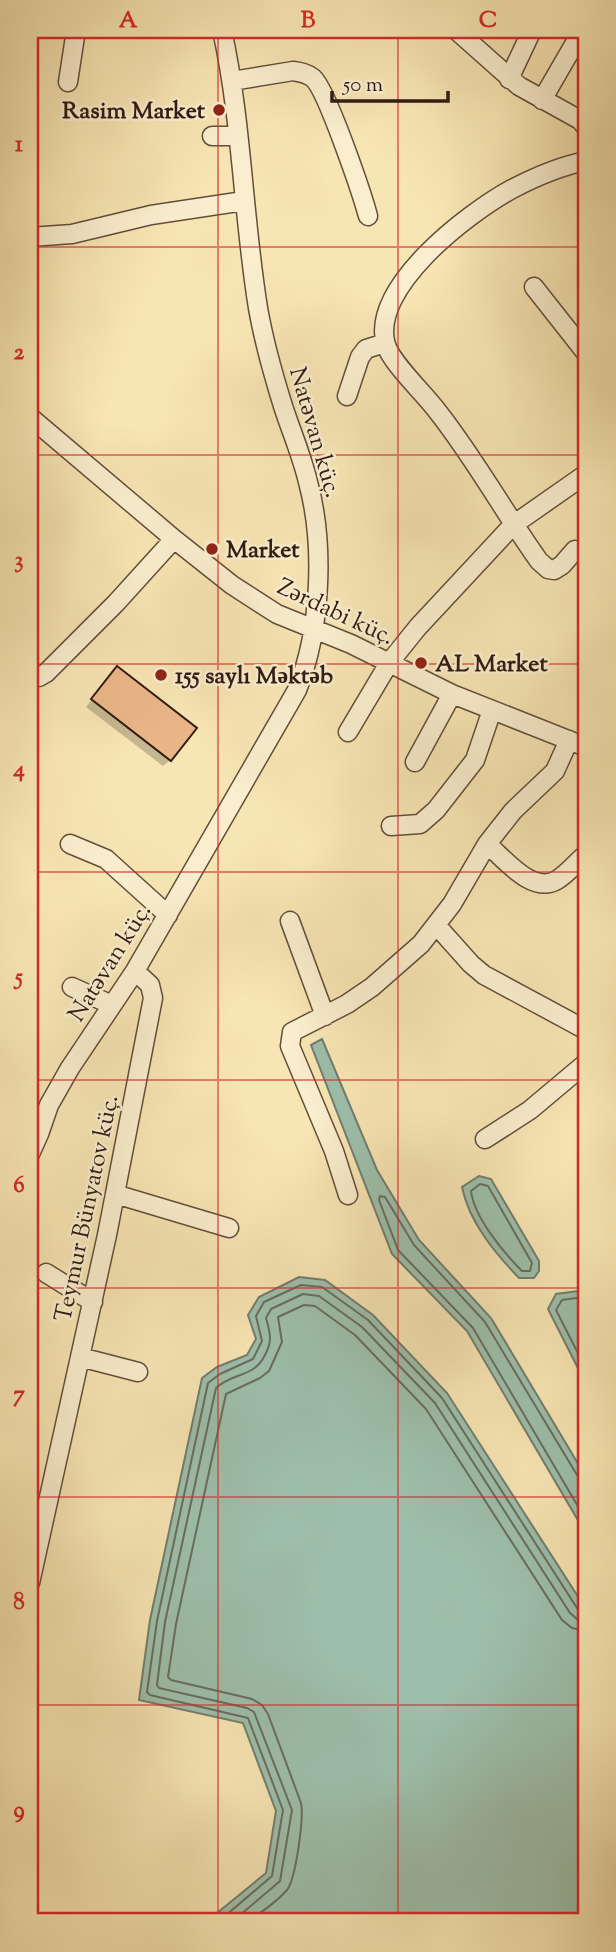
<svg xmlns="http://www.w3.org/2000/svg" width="616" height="1952" viewBox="0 0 616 1952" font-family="'Sorts Mill Goudy',serif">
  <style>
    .water { fill: #9dbfab; stroke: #727d6e; stroke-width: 2 }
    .shadow { fill: #0003 }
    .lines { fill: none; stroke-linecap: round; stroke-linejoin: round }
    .shore { stroke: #676d5f; stroke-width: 2 }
    .building { fill: #eab688; stroke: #311b13; stroke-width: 2 }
    .minor-casing { stroke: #624e3b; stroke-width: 21 }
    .minor { stroke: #faeece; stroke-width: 18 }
    .grid { fill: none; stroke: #d62828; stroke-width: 2; stroke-opacity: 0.55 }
    .poi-dot { fill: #8f2418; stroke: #faeece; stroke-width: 2.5 }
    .labels { text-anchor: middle; stroke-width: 5; stroke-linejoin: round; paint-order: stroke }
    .poi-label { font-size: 24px; font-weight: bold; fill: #311b13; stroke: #faeece; text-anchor: start }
    .street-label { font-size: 24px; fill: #311b13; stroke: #faeece }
    .neatline { fill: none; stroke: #d62828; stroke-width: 2.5 }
    .grid-label { font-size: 23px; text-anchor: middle; font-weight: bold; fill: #d62828 }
  </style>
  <rect width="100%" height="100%" fill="#f7e5b3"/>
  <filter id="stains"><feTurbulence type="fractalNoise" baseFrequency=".00286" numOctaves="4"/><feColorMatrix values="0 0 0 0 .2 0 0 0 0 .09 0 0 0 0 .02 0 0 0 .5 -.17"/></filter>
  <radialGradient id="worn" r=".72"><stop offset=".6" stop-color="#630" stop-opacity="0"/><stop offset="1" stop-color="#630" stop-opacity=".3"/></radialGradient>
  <path class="water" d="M322,1039L377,1170L419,1240L491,1318L586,1477V1534L467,1331L392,1254L311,1045Z
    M479,1176L491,1179L539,1261V1271L534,1278H519C495,1253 469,1222 462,1187Z
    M299,1277L325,1280L373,1315L447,1393L586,1609V1922H206L266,1873L276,1811L243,1723L139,1700L150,1620L202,1378L217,1367L247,1355L256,1339L248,1315L259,1297Z
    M578,1291L586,1294V1384L548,1309L556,1294Z"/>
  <path class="shadow" d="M110,675L170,760L163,766L86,707Z"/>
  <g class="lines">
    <path class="shore" d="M480,1184L488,1186L532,1263L530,1271H522C503,1252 474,1217 471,1191Z
      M586,1300L576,1298L562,1300L556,1310L586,1369
      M586,1479L577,1475L485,1322L414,1245L385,1197L380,1196L379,1200L398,1250L473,1328L586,1520
      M218,1922L272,1876L283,1810L248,1718L150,1695L147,1692L157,1621L208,1383L220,1374L253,1359L262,1341L256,1316L264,1302L301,1285L322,1287L368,1320L442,1398L577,1608L586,1612
      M232,1922L280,1881L292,1810L254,1712L247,1708L159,1688L157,1685L165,1622L216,1388C233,1372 254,1378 265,1355C273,1340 270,1333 266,1318L271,1309L303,1294L319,1296L362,1327L435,1403L570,1613L577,1619L586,1621
      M248,1922C261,1912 277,1902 287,1890C296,1878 304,1818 301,1803L268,1714L262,1705L252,1699L171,1680L168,1677L176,1624L226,1394L260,1378L269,1371L282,1342L278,1317L304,1305L315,1306L355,1335L426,1409L562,1620L572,1628L586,1631"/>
  </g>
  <path class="building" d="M117,666L197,728L171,761L91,699Z"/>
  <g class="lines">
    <g class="minor-casing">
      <path id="minor" d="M456,30L519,86L580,120L586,127
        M509,79L532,30
        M232,81L293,71C300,72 307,73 313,78C327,90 362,194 368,216
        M68,82L76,30
        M542,100L579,36
        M212,136H238
        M30,237L72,234L151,215L244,201
        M534,287L586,353
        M347,396L360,357L366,349L385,343
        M30,417L174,539L232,585L277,614L351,644L452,694L586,747
        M575,550L562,565L554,570L548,569L539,561C504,512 475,459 438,412C425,394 392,364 386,345C369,288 468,213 512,189C535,177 561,166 586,161
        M30,676L39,677L46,673L116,603L174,539
        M348,732L389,663L418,627L513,525L586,474
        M415,762L452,694
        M391,826L420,824L436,810L475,760L492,710
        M70,844L106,859L168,915
        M487,844C504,858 532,895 557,880C567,874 577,862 586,854
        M290,921L325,1016
        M437,926L471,964L484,975L586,1030
        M72,987L112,1005
        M485,1139L530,1110L586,1063
        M30,1154L39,1134L49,1105L70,1068L135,971L297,690C321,630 325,545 308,482C302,456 291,431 283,406C273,374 264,342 258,308C243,216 242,121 222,30
        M115,1194L229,1228
        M348,1195L334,1151L290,1046L292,1032L347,1004L372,987L421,944L452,904L487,844L513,811L555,771L569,740
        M46,1273L93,1302
        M80,1357L138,1372
        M30,1583L107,1235L153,998L150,985L135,971"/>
    </g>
    <use href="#minor" class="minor"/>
  </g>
  <path class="grid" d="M218,30V1922M398,30V1922M30,247H586M30,455H586M30,664H586M30,872H586M30,1080H586M30,1288H586M30,1497H586M30,1705H586"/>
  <g class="poi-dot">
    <circle cx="219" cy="110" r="7"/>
    <circle cx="212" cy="549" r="7"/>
    <circle cx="421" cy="663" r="7"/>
    <circle cx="161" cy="675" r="7"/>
  </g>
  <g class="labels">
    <g class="poi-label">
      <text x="205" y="118" text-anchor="end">Rasim Market</text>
      <text x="226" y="557">Market</text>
      <text x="435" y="671">AL Market</text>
      <text x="175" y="683">155 saylı Məktəb</text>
    </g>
    <g class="street-label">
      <text transform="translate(316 432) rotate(74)" y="8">Natəvan küç.</text>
      <text transform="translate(336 611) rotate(25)" y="8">Zərdabi küç.</text>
      <text transform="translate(109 962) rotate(-58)" y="8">Natəvan küç.</text>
      <text transform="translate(86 1208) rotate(-78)" y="8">Teymur Bünyatov küç.</text>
    </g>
  </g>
  <rect width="616" height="1952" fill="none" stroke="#f7e5b3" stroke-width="77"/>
  <path d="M332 91v10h116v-10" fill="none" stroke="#311b13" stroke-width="3.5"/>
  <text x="343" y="91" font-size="21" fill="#311b13" stroke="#faeece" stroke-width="5" paint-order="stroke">50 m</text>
  <rect x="38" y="38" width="540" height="1875" class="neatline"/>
  <g class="grid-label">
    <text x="128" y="27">A</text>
    <text x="308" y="27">B</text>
    <text x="488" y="27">C</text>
    <text x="19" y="151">1</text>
    <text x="19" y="359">2</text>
    <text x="19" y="567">3</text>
    <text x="19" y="776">4</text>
    <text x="19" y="984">5</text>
    <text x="19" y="1192">6</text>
    <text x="19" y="1401">7</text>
    <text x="19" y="1609">8</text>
    <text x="19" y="1817">9</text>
  </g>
  <rect width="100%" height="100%" filter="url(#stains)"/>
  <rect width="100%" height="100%" fill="url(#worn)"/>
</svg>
